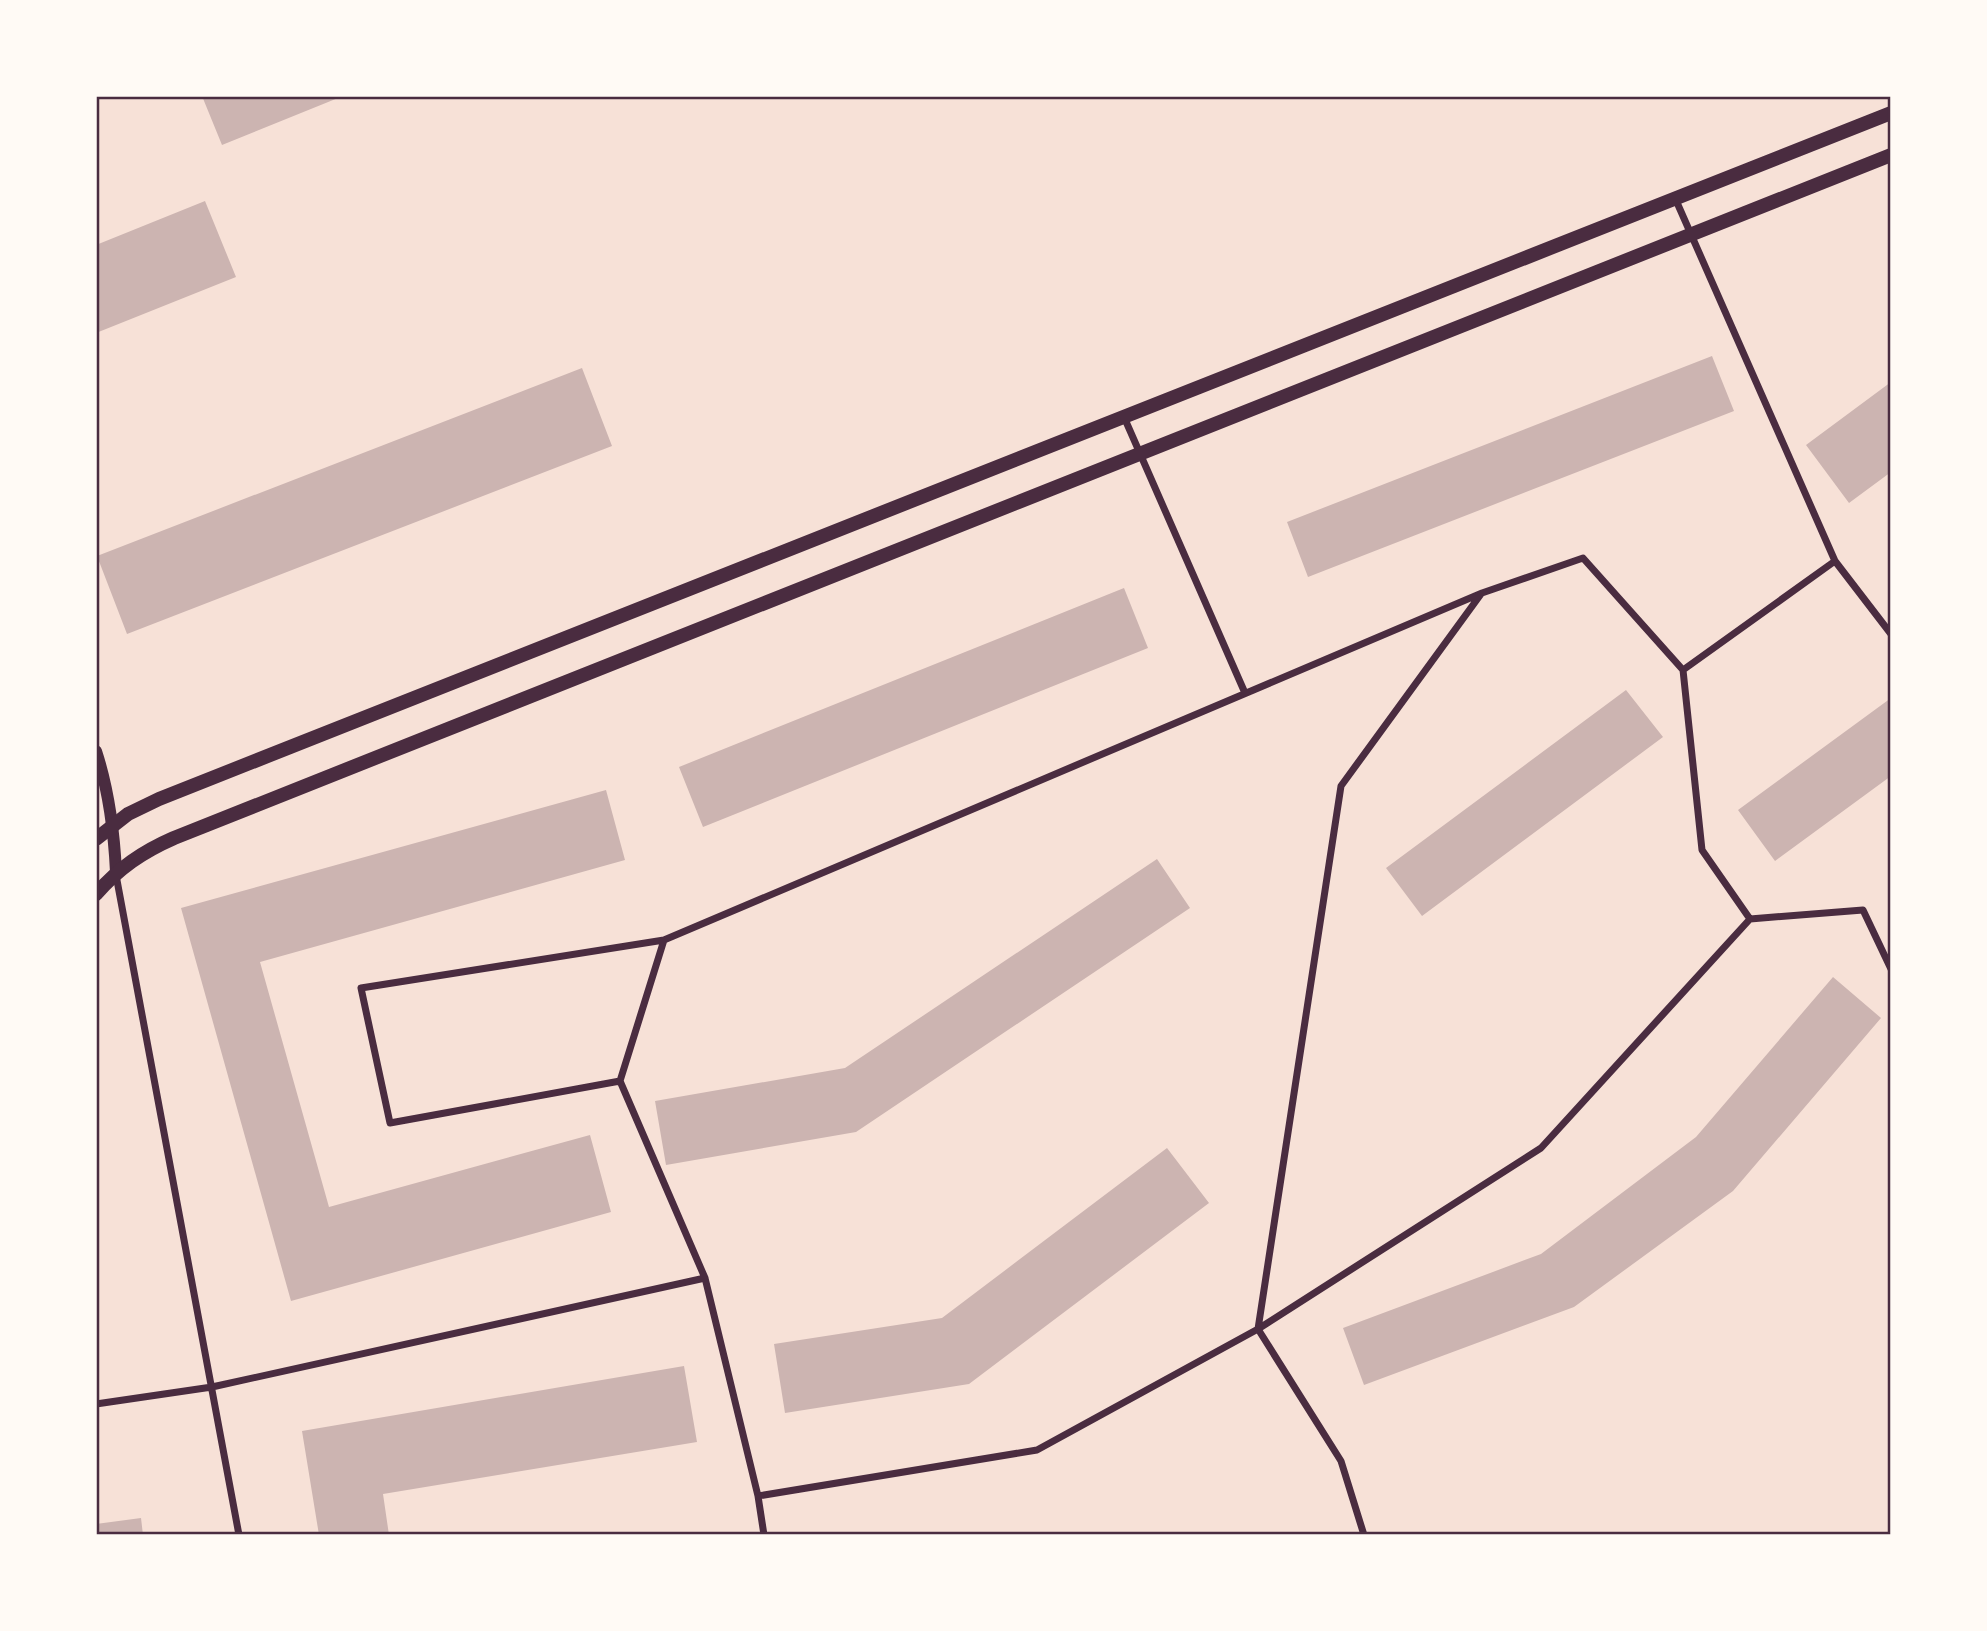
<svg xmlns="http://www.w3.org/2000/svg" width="1987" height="1631" viewBox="0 0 1987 1631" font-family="'Public Sans',sans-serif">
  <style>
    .building { fill: #ccb4b1 }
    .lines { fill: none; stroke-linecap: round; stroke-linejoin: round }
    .minor { stroke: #4a2c40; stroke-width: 7 }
    .tertiary { stroke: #4a2c40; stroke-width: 12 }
    .secondary { stroke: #4a2c40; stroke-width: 14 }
    .neatline { fill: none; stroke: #4a2c40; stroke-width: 2.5 }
  </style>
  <rect width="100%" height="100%" fill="#f7e1d7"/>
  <path class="building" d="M202,96H343L222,145Z
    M205,201L236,277L96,333V245Z
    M1712,356L1734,411L1308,577L1287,522Z
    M582,368L612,446L127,634L97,556Z
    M1891,382V472L1849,503L1806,445Z
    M1124,588L1148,648L703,827L679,767Z
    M1626,690L1663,737L1422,916L1386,868Z
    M1891,698V776L1775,861L1738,810Z
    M606,790L625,860L260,962L329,1207L590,1135L611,1212L291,1301L181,908Z
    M1157,859L1190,908L856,1132L666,1165L655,1101L845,1068Z
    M1833,977L1881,1018L1733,1191L1574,1307L1364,1385L1343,1328L1541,1254L1696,1137Z
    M1167,1148L1209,1203L969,1384L785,1413L774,1344L942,1318Z
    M684,1366L697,1442L383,1494L389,1535H319L302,1431Z
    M141,1518L143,1535H96V1524Z"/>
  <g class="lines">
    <path class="minor" d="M1675,198L1835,561
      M1124,417L1245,693
      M1683,670L1835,561L1891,634
      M116,875L239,1535
      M620,1081L390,1123L361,988L664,940
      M705,1278L620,1081L664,940L1482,593L1583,558L1683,670L1702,850L1750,919L1863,910L1891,969
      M96,1404L212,1387L705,1278L758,1496L764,1535
      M758,1496L1037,1450L1258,1329L1341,786L1481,594
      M1364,1535L1341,1461L1258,1329L1541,1148L1750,919"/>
    <path class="tertiary" d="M96,751C109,791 114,830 116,872"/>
    <path class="secondary" d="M96,839L128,814L159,799L1891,113
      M96,894C119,868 142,852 174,838L1891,155"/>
  </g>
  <rect width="1987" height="1631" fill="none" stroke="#fffaf5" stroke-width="196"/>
  <rect x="98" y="98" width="1791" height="1435" class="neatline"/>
</svg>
